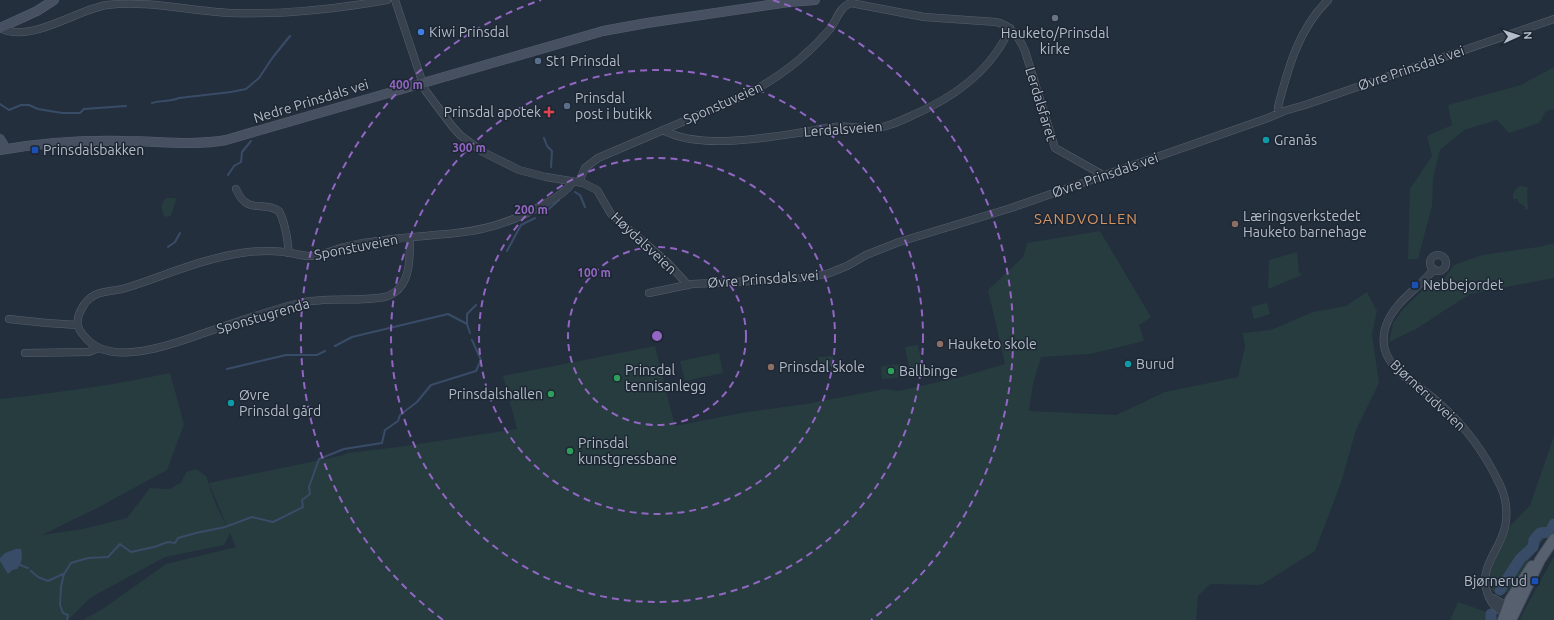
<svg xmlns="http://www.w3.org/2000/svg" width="1554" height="620" viewBox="0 0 1554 620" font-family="Ubuntu,sans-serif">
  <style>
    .green { fill: #263c3f }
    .water { fill: #394c67 }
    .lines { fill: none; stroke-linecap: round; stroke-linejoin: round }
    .stream { stroke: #394c67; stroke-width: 2 }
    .river { stroke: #394c67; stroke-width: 11 }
    .street-casing { stroke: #565f6c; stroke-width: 8 }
    .secondary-casing { stroke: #565f6c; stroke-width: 10 }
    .primary-casing { stroke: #414a57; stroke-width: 12 }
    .street { stroke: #38414e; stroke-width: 7 }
    .secondary { stroke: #465061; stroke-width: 9 }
    .primary { stroke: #56606e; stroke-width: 10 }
    .ring { fill: none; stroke: #9266c3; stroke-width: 2; stroke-dasharray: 7 5 }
    .worship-dot { fill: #6b7280; stroke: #1d2633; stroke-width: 1.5 }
    .shop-dot { fill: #3f7fe0; stroke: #1d2633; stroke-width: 1.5 }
    .service-dot { fill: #5c6f8a; stroke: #1d2633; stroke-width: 1.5 }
    .health-dot { fill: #e0444e; stroke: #1d2633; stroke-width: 1.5 }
    .culture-dot { fill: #0f9aa8; stroke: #1d2633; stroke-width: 1.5 }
    .transit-dot { fill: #1a4fb4; stroke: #1d2633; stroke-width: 1.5 }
    .education-dot { fill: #8d6e63; stroke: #1d2633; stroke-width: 1.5 }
    .leisure-dot { fill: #2e9e5b; stroke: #1d2633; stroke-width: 1.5 }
    .labels { text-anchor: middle; stroke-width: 3; stroke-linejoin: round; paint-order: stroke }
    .poi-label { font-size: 14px; fill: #b4bcc9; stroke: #1d2633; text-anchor: start }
    .street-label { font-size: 14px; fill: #b4bcc9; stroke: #1d2633 }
    .neighbourhood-label { font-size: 15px; letter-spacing: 1px; fill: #d59563; stroke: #1d2633 }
    .centre { fill: #9266c3; stroke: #1d2633; stroke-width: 2 }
    .ring-label { font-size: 12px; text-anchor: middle; font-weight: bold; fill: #9266c3; stroke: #1d2633; stroke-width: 3; stroke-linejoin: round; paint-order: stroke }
  </style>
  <rect width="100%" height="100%" fill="#242f3e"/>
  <path class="green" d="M1554,67V109L1546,111L1539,123L1509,133L1497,120L1464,130L1440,150L1433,178L1432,206L1418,259H1408L1410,189L1432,156L1427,136L1452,125L1448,105L1521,85Z
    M1521,186L1527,187L1528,189L1527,191L1528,209L1525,210V207L1518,202V199H1513C1513,193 1515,188 1521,186Z
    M166,198H175L176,200L171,215L168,217L164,216C161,210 160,203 166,198Z
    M1100,231L1151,317L1139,325L1144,341L1090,354L1041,357L1033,384L1029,411L1116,415L1165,392L1238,377L1245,347L1243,333L1271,330L1313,312L1346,306L1367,292L1377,311L1372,334L1379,383L1356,430L1341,483L1315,551L1261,585L1210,584L1198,596L1196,620H83L104,608L166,564L236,547L230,533L224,545L165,557L90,598L68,620H0V399C57,393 114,385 170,373L184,424L167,470L99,507L42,535L83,529L127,518L150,488L169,489L181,483L186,472L196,469L206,476L216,505L229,531L209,483L344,455L347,453L398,447L517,429L503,376L655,346L675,426L741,413L806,404L885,389L899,391L961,377L1005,364L988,290L1023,257L1027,243Z
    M1554,243V278L1470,294L1416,329L1389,342L1393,323L1404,308L1432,281L1444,279L1454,265L1482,255L1539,247Z
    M1297,252L1299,273L1302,275L1268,289L1269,260Z
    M1267,303L1270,314L1254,319L1251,307Z
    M918,345L923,369L910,372L905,347Z
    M719,353L723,373L685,381L680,361Z
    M833,356V365L818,366V357Z
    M901,364L902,377L882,379L881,366Z
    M1554,436V524L1508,591L1505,594C1492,595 1487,588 1488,576L1510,526L1530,505Z
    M1554,556V620H1519Z
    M1458,602L1484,611L1500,620H1450Z"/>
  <path class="water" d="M16,549H21C23,557 22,563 17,569L12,570L8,574L0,561V558L5,553Z"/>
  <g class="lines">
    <path class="stream" d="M152,103C161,100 170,102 179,98L231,92L246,89L259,78L273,57L290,36
      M0,104L9,110L21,105H29L38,109L62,113H80L84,109L126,106
      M544,138L547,146L552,151L551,167
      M228,175L234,166L241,162L242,152L251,141
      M575,192L580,195L585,207
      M543,214L559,200
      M168,247L175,242L180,233
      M507,251L521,225L535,218
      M470,333L467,324V314L476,305
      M335,346L352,337L448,314L467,324
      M227,369L286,355H317L325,351
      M20,565L28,568
      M31,571L38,577L48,581L63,574
      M67,620L68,615L63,613L60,605L61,587L64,574L71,563L88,558L108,557L120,544L131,552L154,547L168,542L175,543L178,538L196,533L225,527L252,517L273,522L303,507L302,500L310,494L309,487L319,459L344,449L382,443L385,430L398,421L400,415L417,402L431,385L476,371L481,360L472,340"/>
    <path class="river" d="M1500,590L1520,559L1533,547L1534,540L1540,533L1550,532L1554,524
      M1491,620V614"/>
    <g class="street-casing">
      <path id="street" d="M395,0L425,90L452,126L460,135L483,152L519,170L546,177L583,183L597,190L611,214L666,261L688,285
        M851,3L924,17L996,22C1011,25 1019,37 1025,51L1055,148L1103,175
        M0,28C31,44 75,10 107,5C147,0 190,11 230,13C283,15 336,9 387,0
        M1279,113L1278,107C1288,68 1299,28 1328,0
        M663,130C699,150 765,138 804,132C819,129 837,125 852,127C860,128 866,129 873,129C887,127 898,122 911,116C953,98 991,72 1010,28
        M579,182L585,168L598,158L743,96C776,80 806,57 830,29C837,20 839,7 851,3
        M236,189C248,216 262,200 279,211C284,220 289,242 288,253
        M410,237C410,260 411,289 385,297C357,302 327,297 299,303C268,311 237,322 207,332C177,343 110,369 85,337C77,329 75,321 81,310C92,287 110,294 129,287C166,275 202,259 241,253C255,251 270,250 284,252C294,253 305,257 314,256C324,254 334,250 344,247C355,244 366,242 378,241C404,237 430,236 456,233C487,230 519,219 546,203C556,198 566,192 573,182
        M1430 263a8 8 0 1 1 16 0a8 8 0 1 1-16 0Z
        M1434,269C1420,287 1397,300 1388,321C1382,333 1382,348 1389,359C1398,376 1424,389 1439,403C1464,425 1486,455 1500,485C1506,497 1508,513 1505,527C1499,553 1476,569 1489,597C1493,606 1499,612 1509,614
        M649,293L692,284L792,279L827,274L847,266L866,255L899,242L1011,208L1268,118L1284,111L1305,105L1554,19
        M9,319L47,323L77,325
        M25,353L89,352L98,348
        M1489,597L1493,598L1510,608"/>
    </g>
    <g class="secondary-casing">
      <path id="secondary" d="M0,28L37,11L54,0
        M0,139L6,149
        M0,150C41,143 83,140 125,141C158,141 193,146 226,140L603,31L647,23L789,2L815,0"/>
    </g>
    <g class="primary-casing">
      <path id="primary" d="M1503,620L1510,600L1532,566
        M1511,620L1540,560L1554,539"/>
    </g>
    <use href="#street" class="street"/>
    <use href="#secondary" class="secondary"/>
    <use href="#primary" class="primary"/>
  </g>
  <g class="ring">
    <circle cx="657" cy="336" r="89"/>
    <circle cx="657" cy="336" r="178"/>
    <circle cx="657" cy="336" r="266"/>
    <path d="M443 620A355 355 0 0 1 541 0M773 0A355 355 0 0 1 871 620"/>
  </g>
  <circle class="worship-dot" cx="1055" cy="18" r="4"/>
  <circle class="shop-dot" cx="421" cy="32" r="4"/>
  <g class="service-dot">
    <circle cx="538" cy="61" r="4"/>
    <circle cx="567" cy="106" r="4"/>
  </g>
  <path class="health-dot" d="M547 106h4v4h4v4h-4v4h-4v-4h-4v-4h4z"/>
  <g class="culture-dot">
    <circle cx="1266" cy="140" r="4"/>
    <circle cx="1128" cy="364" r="4"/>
    <circle cx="231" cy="403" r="4"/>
  </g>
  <g class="transit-dot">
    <rect x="31" y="146" width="8" height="8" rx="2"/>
    <rect x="1411" y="281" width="8" height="8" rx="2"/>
    <rect x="1531" y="577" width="8" height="8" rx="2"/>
  </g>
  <g class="education-dot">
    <circle cx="1235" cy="224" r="4"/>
    <circle cx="940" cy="344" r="4"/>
    <circle cx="771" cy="367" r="4"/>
  </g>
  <g class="leisure-dot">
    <circle cx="891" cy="371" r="4"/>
    <circle cx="617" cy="378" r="4"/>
    <circle cx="551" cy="394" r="4"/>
    <circle cx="570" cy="451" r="4"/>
  </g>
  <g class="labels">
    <g class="poi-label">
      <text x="429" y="37">Kiwi Prinsdal</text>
      <text x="1055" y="38" text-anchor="middle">Hauketo/Prinsdal<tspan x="1055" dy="16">kirke</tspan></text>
      <text x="546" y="66">St1 Prinsdal</text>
      <text x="575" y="103">Prinsdal<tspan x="575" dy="16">post i butikk</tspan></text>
      <text x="541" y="117" text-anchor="end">Prinsdal apotek</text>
      <text x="1274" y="145">Granås</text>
      <text x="43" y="155">Prinsdalsbakken</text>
      <text x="1243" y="221">Læringsverkstedet<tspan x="1243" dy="16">Hauketo barnehage</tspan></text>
      <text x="1423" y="290">Nebbejordet</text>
      <text x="948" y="349">Hauketo skole</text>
      <text x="1136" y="369">Burud</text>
      <text x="779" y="372">Prinsdal skole</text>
      <text x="625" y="375">Prinsdal<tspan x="625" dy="16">tennisanlegg</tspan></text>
      <text x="899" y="376">Ballbinge</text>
      <text x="543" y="399" text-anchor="end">Prinsdalshallen</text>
      <text x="239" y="400">Øvre<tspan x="239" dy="16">Prinsdal gård</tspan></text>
      <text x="578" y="448">Prinsdal<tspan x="578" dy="16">kunstgressbane</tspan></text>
      <text x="1527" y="586" text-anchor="end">Bjørnerud</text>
    </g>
    <g class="street-label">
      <text transform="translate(1411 68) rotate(-19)" y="5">Øvre Prinsdals vei</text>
      <text transform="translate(311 101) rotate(-17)" y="5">Nedre Prinsdals vei</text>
      <text transform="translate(723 103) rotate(-24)" y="5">Sponstuveien</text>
      <text transform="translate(1041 104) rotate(73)" y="5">Lerdalsfaret</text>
      <text transform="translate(843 129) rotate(-4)" y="5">Lerdalsveien</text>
      <text transform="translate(1105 175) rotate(-19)" y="5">Øvre Prinsdals vei</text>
      <text transform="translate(644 243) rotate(43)" y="5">Høydalsveien</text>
      <text transform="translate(356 247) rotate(-11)" y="5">Sponstuveien</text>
      <text transform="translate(763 279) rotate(-4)" y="5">Øvre Prinsdals vei</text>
      <text transform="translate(263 316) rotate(-16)" y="5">Sponstugrenda</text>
      <text transform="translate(1428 395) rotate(43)" y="5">Bjørnerudveien</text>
    </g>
    <g class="neighbourhood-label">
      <text x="1086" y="224">SANDVOLLEN</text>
    </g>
  </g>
  <circle cx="657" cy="336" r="6" class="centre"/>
  <g class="ring-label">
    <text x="406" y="89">400 m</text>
    <text x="469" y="152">300 m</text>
    <text x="531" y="214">200 m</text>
    <text x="594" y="277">100 m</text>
  </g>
  <g transform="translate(1518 36) rotate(87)" stroke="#1d2633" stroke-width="3" paint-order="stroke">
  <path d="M0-3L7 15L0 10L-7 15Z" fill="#b4bcc9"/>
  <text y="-6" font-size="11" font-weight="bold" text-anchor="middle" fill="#b4bcc9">N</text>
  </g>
</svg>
